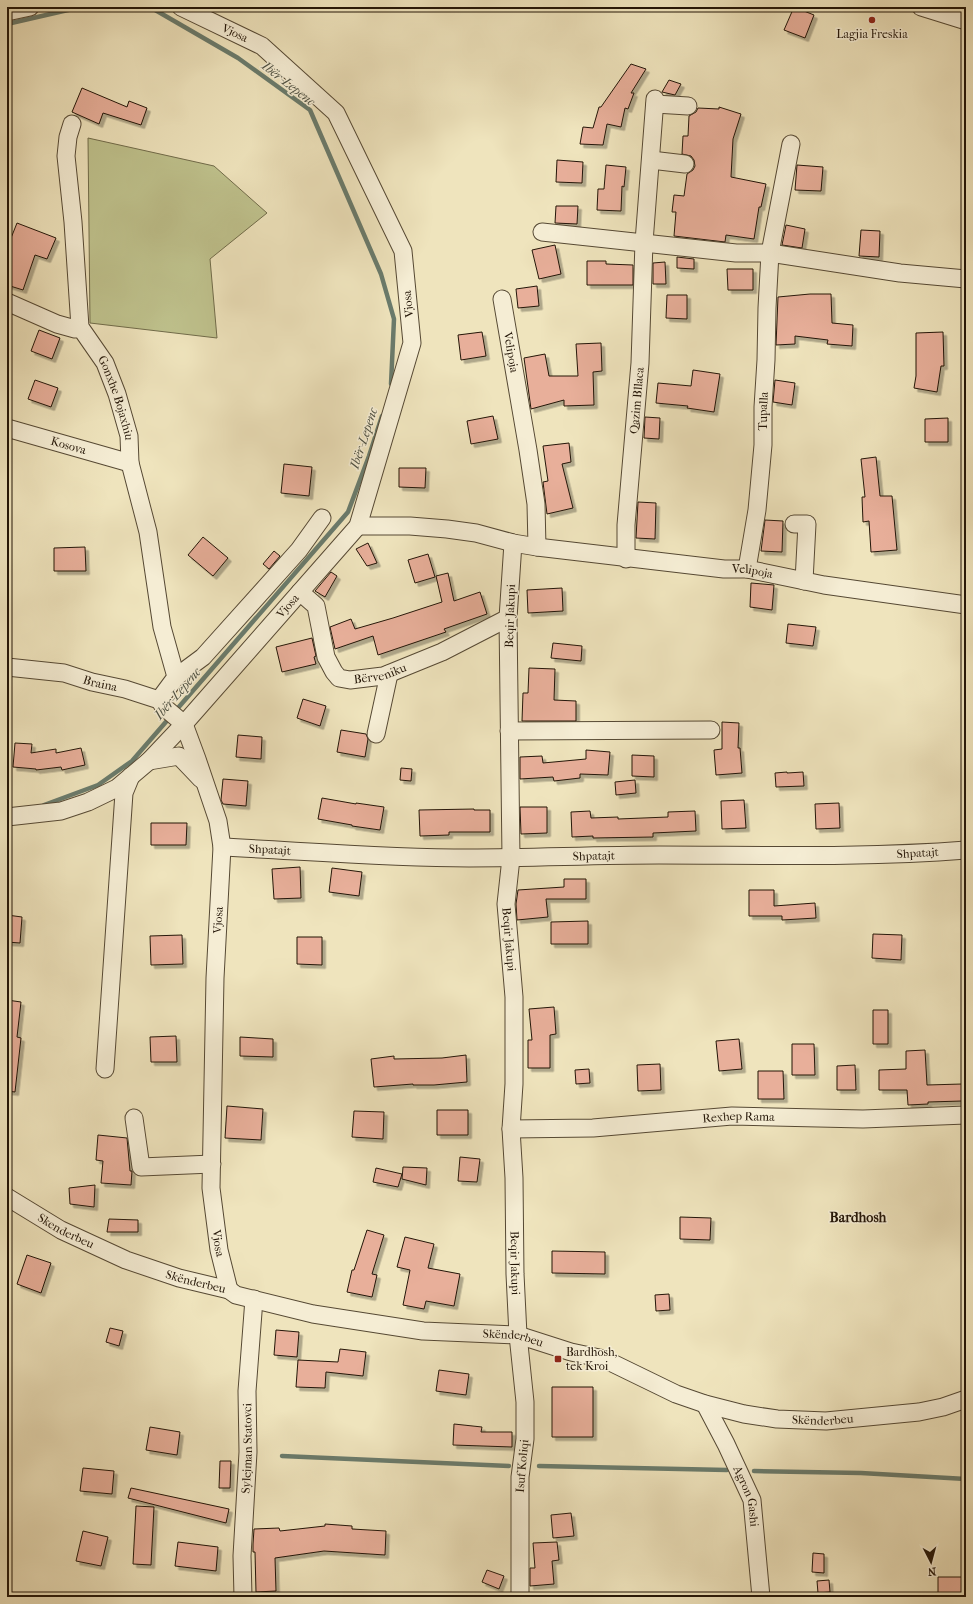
<svg xmlns="http://www.w3.org/2000/svg" width="973" height="1604" viewBox="0 0 973 1604" font-family="'IM FELL French Canon',serif">
  <style>
    .green { fill: #bfc28d; stroke: #716c4a }
    .lines { fill: none; stroke-linecap: round; stroke-linejoin: round }
    .stream { stroke: #6a7b6c; stroke-width: 4.5 }
    .building { fill: #e8af9a; stroke: #231507; filter: url(#shadow) }
    .minor-casing { stroke: #564934; stroke-width: 19 }
    .minor { stroke: #f5edd4; stroke-width: 17 }
    .poi-dot { fill: #8f2418; stroke: #f5edd4; stroke-width: 1.5 }
    .labels { text-anchor: middle; stroke-width: 3; stroke-linejoin: round; paint-order: stroke }
    .street-label { font-size: 12px; fill: #231507; stroke: #f5edd4 }
    .poi-label { font-size: 12px; fill: #231507; stroke: #f5edd4 }
    .water-label { font-size: 13px; font-style: italic; fill: #4d5042; stroke: #f5edd4 }
    .quarter-label { font-size: 14px; font-weight: bold; fill: #231507; stroke: #f5edd4 }
  </style>
  <defs>
    <filter id="shadow"><feDropShadow dx="3.5" dy="3.5" stdDeviation="0" flood-color="#0004"/></filter>
  </defs>
  <rect width="100%" height="100%" fill="#efe4bd"/>
  <filter id="stains"><feTurbulence type="fractalNoise" baseFrequency=".005" numOctaves="4"/><feColorMatrix values="0 0 0 0 .2 0 0 0 0 .09 0 0 0 0 .02 0 0 0 .5 -.17"/></filter>
  <radialGradient id="worn" r=".72"><stop offset=".6" stop-color="#630" stop-opacity="0"/><stop offset="1" stop-color="#630" stop-opacity=".3"/></radialGradient>
  <path class="green" d="M88,138L214,166L267,213L210,259L217,338L90,323Z"/>
  <g class="lines">
    <path class="stream" d="M150,7L238,58L310,110L381,274L394,319L391,384
      M7,24L81,7
      M44,805L98,785L132,761L348,512L369,456L382,416
      M282,1456L509,1466
      M539,1466L727,1470
      M754,1471L861,1473L966,1479"/>
  </g>
  <path class="building" d="M794,7L814,15L805,38L784,30Z
    M631,64L646,69L631,93H634L628,109L625,108L621,127L607,124L603,145L580,144L583,127L593,128L599,107H601Z
    M669,80L681,84L675,95L662,92Z
    M82,88L127,107L129,101L147,108L141,125L103,113L99,124L72,112Z
    M719,107L741,114L733,139L731,177L766,184L761,207H759L754,239L726,235L725,242L674,236L676,212H672L674,195L684,196L687,174L693,170L695,166L694,160L691,156L682,154L683,136H688L689,116L696,112L698,108L719,109Z
    M557,160L583,162L582,183L556,182Z
    M606,165L626,167L624,187L622,186L621,211L597,210L598,189H604Z
    M797,165L823,167L821,191L795,190Z
    M556,206H578L577,224L555,223Z
    M17,223L56,238L47,259L35,255L23,290L7,285V248Z
    M786,225L805,229L802,248L782,245Z
    M861,230L880,231L879,257L859,256Z
    M555,245L561,274L539,279L532,250Z
    M677,257L694,259V269L677,268Z
    M587,261H606V264L633,265V285H587Z
    M665,262L666,284H653V263Z
    M727,269H753V290H728Z
    M537,286L539,306L518,308L516,289Z
    M810,294H831L832,323L853,325L852,346L827,344L828,340L795,336V344L776,345L778,297Z
    M667,295H687V319L666,318Z
    M39,330L60,338L52,359L31,351Z
    M482,332L486,356L461,360L458,335Z
    M943,332L944,366H941L937,392L914,388L916,376V333Z
    M601,343L602,371L593,372L594,405L564,406V400L531,409L524,358L545,354L549,376H578L576,344Z
    M693,370L720,374L714,412L687,408L688,406L656,403L658,383L691,386Z
    M35,380L58,388L51,407L28,399Z
    M775,380L795,383L792,405L773,402Z
    M493,416L498,439L471,444L467,421Z
    M645,417L660,418L659,439L644,438Z
    M948,418V442H925V419Z
    M569,443L571,462L562,464L573,508L547,514L543,482L548,481L543,446Z
    M876,457L880,496H892L897,550L871,552L869,521L863,522L862,497H865L861,459Z
    M284,464L312,467L309,496L281,493Z
    M399,468H426L425,488L399,487Z
    M638,502L656,503L655,539L636,538Z
    M765,520L783,521L782,552L761,551Z
    M203,537L228,558L213,576L188,555Z
    M368,543L377,563L367,566L356,549Z
    M85,547L86,571H54V548Z
    M274,551L280,556L269,569L263,564Z
    M428,554L435,577L415,583L408,560Z
    M331,572L337,576L325,597L315,591Z
    M448,573L454,601L480,592L487,614L444,629L446,632L378,655L373,636L335,649L330,627L351,619L355,629L393,618L442,602L436,576Z
    M751,583L774,585L772,610L750,607Z
    M562,588L563,611L528,613L527,590Z
    M788,624L816,627L813,646L786,643Z
    M312,638L316,656L314,657L316,664L282,672L276,647Z
    M553,643L582,646L581,661L551,658Z
    M529,668L555,669L554,700L576,701V721H522L523,693H528Z
    M303,699L326,706L320,726L297,718Z
    M722,722L739,723L738,748H740L742,773L716,775L714,750L722,749Z
    M341,730L366,734L368,739L365,757L337,752Z
    M238,735L262,737L261,759L236,757Z
    M15,743L32,744L31,753L56,749V753L81,748L85,765L62,770L61,767L36,770V769L13,767Z
    M586,750L610,752L608,775L580,774V778L554,781L553,777L520,779V757L542,756L543,763L586,759Z
    M632,755L654,756V777L632,776Z
    M401,768L412,769L411,781L400,780Z
    M787,772V773L803,772L804,786L776,787L775,773Z
    M223,779L248,781L246,806L223,804L221,800Z
    M635,780L636,793L616,795L615,782Z
    M322,798L356,804V803L384,807L380,830L352,826V825L318,819Z
    M744,800L746,828L722,829L721,801Z
    M839,803L840,828L816,829L815,804Z
    M520,807H547V833L521,834Z
    M474,809V810H490V832H449V835L420,836L419,810Z
    M590,811L591,818L618,817V819L668,817V812L695,811L696,831L653,833V837L593,838V836L572,837L571,812Z
    M151,823H187L186,845H151Z
    M300,867L301,898L274,899L272,869Z
    M332,868L362,872L359,896L329,892Z
    M564,879H586V899H546L548,917L517,920L516,904L518,890L564,887Z
    M749,890H774V906L815,903L816,918L782,920V916H749Z
    M7,915L22,917L20,943L7,942Z
    M588,921V944H551V922Z
    M873,934L902,935L901,960L872,958Z
    M182,935L183,964L151,965L150,936Z
    M297,937H322V965L297,964Z
    M7,1000L21,1002L17,1037L21,1038L15,1092L7,1091Z
    M554,1007L556,1034L550,1035V1068H528V1040H532L529,1009Z
    M873,1010H888V1044H873Z
    M176,1036L177,1062H151L150,1037Z
    M240,1037L273,1039V1057L240,1056Z
    M739,1039L742,1069L719,1071L716,1041Z
    M792,1044H814L815,1075H792Z
    M925,1050L927,1085L962,1084V1101L928,1102V1104L908,1105L907,1090H879V1070L906,1069V1051Z
    M466,1055L467,1082L434,1085H413V1084L374,1087L371,1059L394,1056V1059L442,1058Z
    M660,1064L661,1090L638,1091L637,1065Z
    M855,1065L856,1090H837V1066Z
    M589,1069L590,1083L576,1084L575,1070Z
    M758,1071H783L784,1099H758Z
    M227,1106L263,1109L261,1140L225,1138Z
    M437,1110H468V1135H437Z
    M354,1111L384,1112L383,1139L352,1137Z
    M98,1135L127,1138L130,1171H132L131,1185L101,1183L103,1161L96,1160Z
    M460,1157L480,1159L477,1182L458,1181Z
    M403,1167L427,1168L426,1185L402,1179Z
    M376,1168L402,1174L398,1187L373,1182Z
    M95,1185L94,1207L70,1204L69,1188Z
    M680,1217L711,1218L710,1240L680,1239Z
    M109,1219L138,1220V1232H107Z
    M367,1230L384,1235L372,1274L377,1275L372,1297L347,1292L352,1270H354Z
    M405,1237L434,1244L428,1268L460,1274L454,1306L426,1301L424,1309L403,1305L410,1270L397,1267Z
    M552,1251L605,1252V1274L552,1273Z
    M27,1255L51,1263L41,1293L17,1284Z
    M669,1294L670,1310L656,1311L655,1295Z
    M110,1328L123,1331L119,1346L106,1342Z
    M276,1330L299,1332L297,1357L274,1355Z
    M340,1349L366,1352L363,1376L326,1372L325,1388L296,1387L298,1360L338,1362Z
    M439,1370L469,1374L466,1395L436,1391Z
    M552,1387H593V1437H552Z
    M454,1424L482,1427L481,1432H512V1447L453,1445Z
    M150,1427L180,1432L177,1455L146,1450Z
    M220,1461H231L230,1488H219Z
    M83,1468L114,1471L112,1494L80,1491Z
    M131,1488L229,1509L226,1523L128,1498Z
    M136,1506L154,1507L151,1565L133,1564Z
    M571,1513L574,1536L553,1538L551,1515Z
    M325,1524L352,1526V1529L386,1531L385,1555L324,1551L275,1558L276,1591L256,1592L255,1552H253V1544L254,1529L279,1528L280,1531L325,1526Z
    M83,1531L108,1537L101,1566L76,1561Z
    M178,1542L218,1547L216,1571L175,1566Z
    M557,1542L559,1560L552,1561L554,1584L530,1586V1568H535L533,1543Z
    M813,1553L824,1554V1573L812,1572Z
    M487,1570L504,1576L499,1589L482,1582Z
    M938,1577H966V1596L938,1597Z
    M829,1580L830,1592L818,1593L817,1581Z"/>
  <g class="lines">
    <g class="minor-casing">
      <g id="minor">
        <path d="M921,7L966,21"/>
        <path d="M7,12L30,7"/>
        <path d="M655,104L688,106"/>
        <path id="s1" d="M72,124L68,137L66,156L73,222L80,327L105,363L117,394L129,436L130,463L148,532L162,627L176,677L159,700"/>
        <path d="M651,160L685,164"/>
        <path d="M542,232L736,253H770L900,273L966,279"/>
        <path id="s2" d="M502,299L528,450L536,504L537,547"/>
        <path d="M7,302L57,324L75,329L80,327"/>
        <path id="s3" d="M7,428L130,463"/>
        <path d="M794,524H807L804,581"/>
        <path id="s4" d="M358,526H410L447,529L476,533L513,543L537,547L724,569H747L824,585L966,605"/>
        <path id="s5" d="M513,543L508,618L511,858L506,904L514,997V1084L511,1129L514,1178L515,1274L518,1335L525,1402V1439L520,1477V1597"/>
        <path id="s6" d="M626,559V525L640,363L644,242L655,99"/>
        <path id="s7" d="M747,569L757,510L763,445V407L766,360L767,308L770,253L791,144"/>
        <path id="s8" d="M300,592L316,606L326,657L334,672L339,678L350,680L383,676L442,652L508,618"/>
        <path id="s9" d="M7,667L64,673L92,682L125,689L159,700L164,707L184,724L197,759L218,821L222,847L215,978L211,1188L219,1250L229,1290"/>
        <path d="M176,677L203,657L299,550L322,518"/>
        <path d="M509,731L711,730"/>
        <path d="M376,734L389,674"/>
        <path d="M149,761L179,756L201,779"/>
        <path id="s10" d="M7,817L61,811L88,802L117,788L149,761L184,724L358,526L412,343L403,251L336,113L262,46L181,7"/>
        <path id="s11" d="M222,847C304,851 386,858 469,858C532,858 596,855 659,855C761,855 864,858 966,850"/>
        <path d="M105,1069L124,793L131,776"/>
        <path d="M134,1118L141,1167L212,1164"/>
        <path id="s12" d="M511,1129L593,1128L732,1116L863,1119L966,1115"/>
        <path id="s13" d="M7,1197L61,1230L126,1260L179,1278L229,1290L236,1295L313,1314L423,1331L518,1335L571,1352L604,1359L676,1394L705,1404L744,1414L777,1419L826,1421L919,1412L943,1407L966,1399"/>
        <path id="s14" d="M705,1404L726,1444L752,1500L761,1597"/>
        <path id="s15" d="M243,1597L242,1556L248,1452L247,1391L254,1299"/>
      </g>
    </g>
    <use href="#minor" class="minor"/>
  </g>
  <g class="poi-dot">
    <circle cx="872" cy="20" r="4"/>
    <rect x="554" y="1355" width="8" height="8" rx="2"/>
  </g>
  <g class="labels">
    <g class="street-label">
      <text transform="translate(235 33) rotate(25)" y="4">Vjosa</text>
      <text transform="translate(408 304) rotate(-96)" y="4">Vjosa</text>
      <text dy="4" stroke="none"><textPath href="#s2" startOffset="54">Velipoja</textPath></text>
      <text dy="4" stroke="none"><textPath href="#s1" startOffset="285">Gonxhe Bojaxhiu</textPath></text>
      <text dy="4" stroke="none"><textPath href="#s6" startOffset="159">Qazim Bllaca</textPath></text>
      <text dy="4" stroke="none"><textPath href="#s7" startOffset="159">Tupalla</textPath></text>
      <text dy="4" stroke="none"><textPath href="#s3" startOffset="64">Kosova</textPath></text>
      <text dy="4" stroke="none"><textPath href="#s4" startOffset="398">Velipoja</textPath></text>
      <text dy="4" stroke="none"><textPath href="#s10" startOffset="365">Vjosa</textPath></text>
      <text transform="translate(510 616) rotate(-88)" y="4">Beqir Jakupi</text>
      <text dy="4" stroke="none"><textPath href="#s8" startOffset="140">Bërveniku</textPath></text>
      <text dy="4" stroke="none"><textPath href="#s9" startOffset="95">Braina</textPath></text>
      <text dy="4" stroke="none"><textPath href="#s11" startOffset="48">Shpatajt</textPath></text>
      <text dy="4" stroke="none"><textPath href="#s11" startOffset="696">Shpatajt</textPath></text>
      <text dy="4" stroke="none"><textPath href="#s11" startOffset="372">Shpatajt</textPath></text>
      <text transform="translate(218 920) rotate(-87)" y="4">Vjosa</text>
      <text dy="4" stroke="none"><textPath href="#s5" startOffset="397">Beqir Jakupi</textPath></text>
      <text dy="4" stroke="none"><textPath href="#s12" startOffset="228">Rexhep Rama</textPath></text>
      <text dy="4" stroke="none"><textPath href="#s13" startOffset="68">Skenderbeu</textPath></text>
      <text dy="4" stroke="none"><textPath href="#s9" startOffset="717">Vjosa</textPath></text>
      <text dy="4" stroke="none"><textPath href="#s5" startOffset="721">Beqir Jakupi</textPath></text>
      <text dy="4" stroke="none"><textPath href="#s13" startOffset="208">Skënderbeu</textPath></text>
      <text dy="4" stroke="none"><textPath href="#s13" startOffset="532">Skënderbeu</textPath></text>
      <text dy="4" stroke="none"><textPath href="#s13" startOffset="856">Skënderbeu</textPath></text>
      <text dy="4" stroke="none"><textPath href="#s15" startOffset="149">Sylejman Statovci</textPath></text>
      <text transform="translate(522 1466) rotate(-85)" y="4">Isuf Koliqi</text>
      <text dy="4" stroke="none"><textPath href="#s14" startOffset="102">Agron Gashi</textPath></text>
    </g>
    <g class="poi-label">
      <text x="872" y="38">Lagjia Freskia</text>
      <text x="566" y="1356" text-anchor="start">Bardhosh,<tspan x="566" dy="14">tek Kroi</tspan></text>
    </g>
    <g class="water-label">
      <text transform="translate(289 83) rotate(38)" y="5">Ibër-Lepenc</text>
      <text transform="translate(363 438) rotate(-72)" y="5">Ibër-Lepenc</text>
      <text transform="translate(177 693) rotate(-49)" y="5">Ibër-Lepenc</text>
    </g>
    <g class="quarter-label">
      <text x="858" y="1222">Bardhosh</text>
    </g>
  </g>
  <rect width="973" height="1604" fill="none" stroke="#efe4bd" stroke-width="24"/>
  <rect x="8" y="8" width="957" height="1588" fill="none" stroke="#231507" stroke-width="2"/>
  <rect x="12" y="12" width="949" height="1580" fill="none" stroke="#231507"/>
  <g transform="translate(931 1562) rotate(174)" stroke="#f5edd4" stroke-width="3" paint-order="stroke">
  <path d="M0-3L7 15L0 10L-7 15Z" fill="#231507"/>
  <text y="-6" font-size="11" font-weight="bold" text-anchor="middle" fill="#231507">N</text>
  </g>
  <rect width="100%" height="100%" filter="url(#stains)"/>
  <rect width="100%" height="100%" fill="url(#worn)"/>
</svg>
